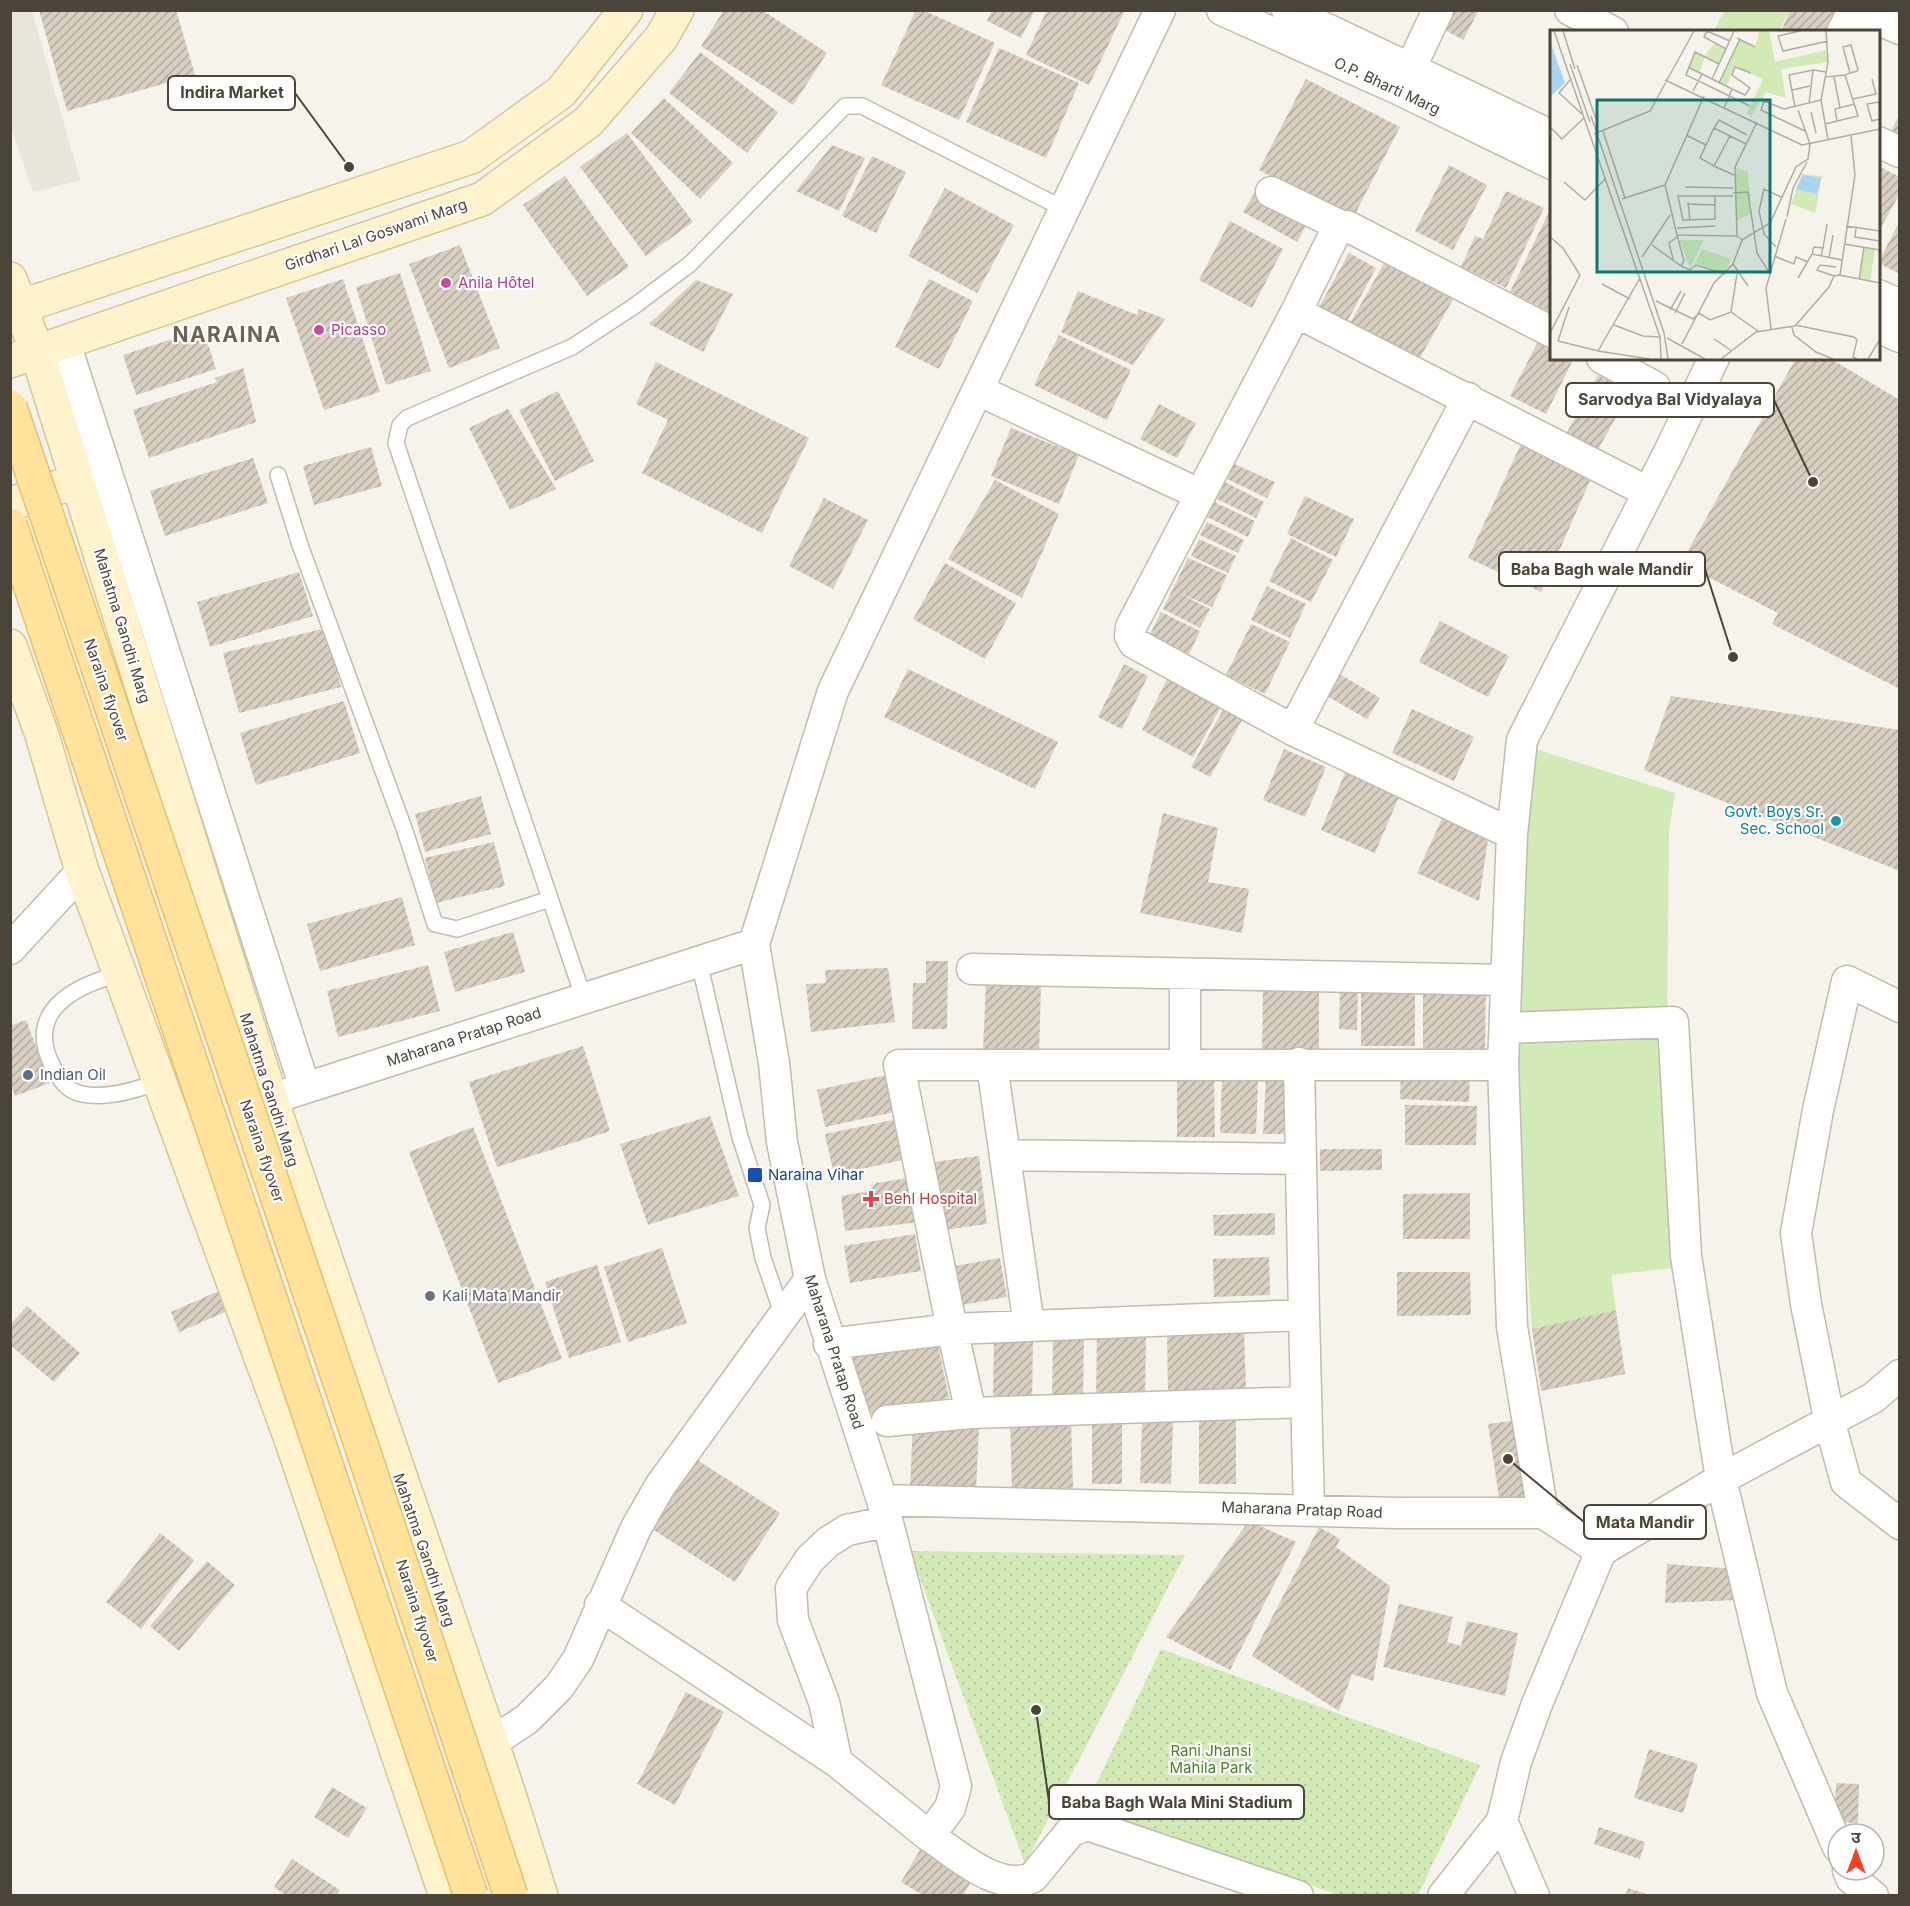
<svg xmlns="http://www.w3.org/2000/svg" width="1910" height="1906" viewBox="0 0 1910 1906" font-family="Inter,'Noto Sans Devanagari',sans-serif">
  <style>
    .residential { fill: #eae5da }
    .green { fill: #d2eab5 }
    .park { fill: url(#park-dots) }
    .building { fill: url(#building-hatch) }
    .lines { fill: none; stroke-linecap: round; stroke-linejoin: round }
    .service-casing { stroke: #c2bbae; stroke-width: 18 }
    .minor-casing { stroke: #c2bbae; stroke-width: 33 }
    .secondary-casing { stroke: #d6c79b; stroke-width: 36 }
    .service { stroke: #fff; stroke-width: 15 }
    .minor { stroke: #fff; stroke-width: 30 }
    .secondary { stroke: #fff3cd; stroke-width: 33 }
    .primary-bridge-casing { stroke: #e6c16a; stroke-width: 36; stroke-linecap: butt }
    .primary-bridge { stroke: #ffe39c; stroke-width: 33 }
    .hotel-dot { fill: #d1479c; stroke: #fff; stroke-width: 2 }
    .culture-dot { fill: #0f9aa8; stroke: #fff; stroke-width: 2 }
    .service-dot { fill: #5c6f8a; stroke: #fff; stroke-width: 2 }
    .transit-dot { fill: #1a4fb4; stroke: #fff; stroke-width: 2 }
    .health-dot { fill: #e0444e; stroke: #fff; stroke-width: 2 }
    .worship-dot { fill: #6b7280; stroke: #fff; stroke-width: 2 }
    .labels { text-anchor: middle; stroke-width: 4.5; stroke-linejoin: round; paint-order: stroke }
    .street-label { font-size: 15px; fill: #4b4439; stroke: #fff }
    .hotel-label { font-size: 15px; fill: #b23c85; stroke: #fff; text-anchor: start }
    .culture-label { font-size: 15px; fill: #0d838f; stroke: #fff; text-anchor: end }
    .service-label { font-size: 15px; fill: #4e5e75; stroke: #fff; text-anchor: start }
    .transit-label { font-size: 15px; fill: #164399; stroke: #fff; text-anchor: start }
    .health-label { font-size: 15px; fill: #be3a42; stroke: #fff; text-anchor: start }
    .worship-label { font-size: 15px; fill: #5b616d; stroke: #fff; text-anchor: start }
    .park-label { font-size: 15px; fill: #4a7f2a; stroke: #fff }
    .district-label { font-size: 21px; font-weight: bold; letter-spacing: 1.5px; fill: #6e6250; stroke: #fff }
    .inset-road { fill: none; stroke: #b2ada4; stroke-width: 1.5 }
    .view { fill: #0f766e; fill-opacity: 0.15; stroke: #0f766e; stroke-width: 3 }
    .inset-edge { fill: none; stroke: #4b4439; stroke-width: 3 }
    .leader { fill: none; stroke: #4b4439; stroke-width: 2 }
    .callout-dot { fill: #4b4439; stroke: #fff; stroke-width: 2 }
    .callout { fill: #fff; stroke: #4b4439; stroke-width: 2 }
    .callout-label { font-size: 16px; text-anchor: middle; font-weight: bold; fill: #4b4439 }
  </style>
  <defs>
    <pattern id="park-dots" width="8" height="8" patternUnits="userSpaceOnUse" patternTransform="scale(1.5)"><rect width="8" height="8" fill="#d2eab5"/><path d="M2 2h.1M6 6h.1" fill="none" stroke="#b6ca9c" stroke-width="1.8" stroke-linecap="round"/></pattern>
    <pattern id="building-hatch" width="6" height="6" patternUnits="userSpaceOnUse" patternTransform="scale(1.5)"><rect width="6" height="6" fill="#d8cfc1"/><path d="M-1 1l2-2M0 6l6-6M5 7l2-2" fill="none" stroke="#b1aa9e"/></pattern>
  </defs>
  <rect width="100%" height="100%" fill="#f6f3ec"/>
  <path class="residential" d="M10,11H32L80,180L33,192L11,127Z"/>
  <path class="green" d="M1724,11V10L1789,11L1779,31H1714Z
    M1532,748L1675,793L1669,831L1667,1032L1699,1265L1611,1275L1616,1310L1532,1329L1512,1061Z"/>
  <path class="park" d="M910,1551L1185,1555L1025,1864Z
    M1161,1649L1480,1765L1418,1895H1339L1085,1807Z"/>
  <path class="building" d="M39,10H176L195,75L67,111Z
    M724,10H762L827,53L793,105L701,46Z
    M916,10H923L995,43L959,120L881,85Z
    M992,10H1035L1021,38L987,21Z
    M1047,10H1125L1089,85L1026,55Z
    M1444,10H1479L1463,40L1436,25Z
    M1790,10H1838L1833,32H1781Z
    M999,48L1079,83L1046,158L966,122Z
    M700,52L778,112L747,153L669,93Z
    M1306,79L1400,127L1353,218L1259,170Z
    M664,98L733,163L700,199L631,133Z
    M1900,114V138L1890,133Z
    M627,133L693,222L646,256L580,167Z
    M832,145L865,158L839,211L796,191Z
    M872,156L906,172L876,233L842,216Z
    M1449,165L1487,185L1453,250L1415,231Z
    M1878,166L1900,177V193L1878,233Z
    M565,176L629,267L587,296L523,205Z
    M945,188L1014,225L977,293L908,256Z
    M1257,189L1310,219L1297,242L1243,212Z
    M1506,191L1544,208L1506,288L1461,267L1475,236L1483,239Z
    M1550,210L1552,211V313L1510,292Z
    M1230,221L1283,249L1252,308L1199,280Z
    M1900,221V274L1878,263Z
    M460,245L500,348L449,368L409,264Z
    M1391,251L1459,289L1417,363L1349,325Z
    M1349,253L1376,268L1342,331L1314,316Z
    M400,273L431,371L386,385L356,287Z
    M343,279L380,392L324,410L286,298Z
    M929,279L973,301L939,369L895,347Z
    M696,280L733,294L703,352L649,324Z
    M1078,291L1137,315L1139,309L1165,319L1133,365L1061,332Z
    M203,329L216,369L136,395L123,355Z
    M1543,332L1552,336V358H1574L1546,414L1510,396Z
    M1059,335L1131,370L1107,420L1034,385Z
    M1796,358H1829L1900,400V689L1772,624L1778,613L1681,563Z
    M656,362L809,438L762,533L642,473L668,420L636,404Z
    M243,368L256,422L149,458L133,410L217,382L215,378Z
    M1598,375L1630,392L1596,453L1565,436Z
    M558,391L594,461L555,481L519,410Z
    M1159,404L1196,423L1177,458L1140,439Z
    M508,409L556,489L510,510L469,428Z
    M1011,428L1079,455L1059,504L991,476Z
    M1522,442L1592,476L1541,592L1468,558Z
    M371,447L382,486L314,505L303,466Z
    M253,458L268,503L165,536L150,491Z
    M1234,464L1275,482L1267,498L1227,479Z
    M995,480L1059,514L1022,598L948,559Z
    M1225,482L1264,502L1256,518L1217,499Z
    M1305,496L1354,519L1336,557L1287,534Z
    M824,498L868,520L833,589L789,566Z
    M1212,501L1255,521L1248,537L1205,516Z
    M1207,522L1244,540L1238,553L1200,535Z
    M1291,538L1333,560L1311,602L1269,581Z
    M1199,539L1236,556L1228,573L1191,556Z
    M1188,558L1227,575L1212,607L1179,593L1210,609L1200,628L1163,609Z
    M945,563L1016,603L985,659L913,619Z
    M299,572L313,616L210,647L197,602Z
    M1267,586L1306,604L1290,638L1251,620Z
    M1161,612L1200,631L1189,654L1150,634Z
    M1440,621L1509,656L1488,697L1419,662Z
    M1251,624L1290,642L1265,694L1226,675Z
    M326,628L341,687L239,713L223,653Z
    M1124,664L1148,676L1122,729L1098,717Z
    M908,669L1058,742L1035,789L884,717Z
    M1333,670L1380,698L1367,719L1320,692Z
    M1170,673L1223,703L1193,757L1142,730Z
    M1671,696L1900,730V871L1644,770Z
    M344,701L360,753L256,785L240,733Z
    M1412,709L1474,737L1454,781L1392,753Z
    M1223,710L1242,720L1210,777L1191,767Z
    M1284,749L1326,767L1305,817L1263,800Z
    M1347,768L1402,790L1375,853L1321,830Z
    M481,796L491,834L425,852L415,814Z
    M1446,810L1489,832L1479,901L1417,873Z
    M1163,813L1218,828L1208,882L1249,889L1242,933L1140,913Z
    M494,842L505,886L436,903L425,858Z
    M402,897L415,945L320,971L307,924Z
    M513,932L525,972L455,992L444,952Z
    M926,961H948L947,1029H912L913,983H926Z
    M428,965L440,1011L338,1037L327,991Z
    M888,968L895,1022L811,1032L806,984L826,983L825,970Z
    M986,982L1041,984L1039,1053L983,1051Z
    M1361,983H1415V1046H1361Z
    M1340,985H1358L1357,1030L1339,1029Z
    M1423,986H1486L1485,1051L1423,1050Z
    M1263,988H1319V1054H1262Z
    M26,1020L50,1083L15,1096L10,1083V1026Z
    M583,1046L610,1131L497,1167L469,1082Z
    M1401,1068L1470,1071L1469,1102L1400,1099Z
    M891,1074L899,1111L825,1127L817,1090Z
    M1177,1077H1214L1215,1137H1177Z
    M1266,1077H1287L1284,1134H1263Z
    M1222,1078L1258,1079L1256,1134L1220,1133Z
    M1405,1105L1477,1106L1476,1145H1405Z
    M710,1116L739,1196L648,1225L620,1144Z
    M898,1119L907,1159L834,1175L825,1134Z
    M473,1127L562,1359L498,1383L409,1152Z
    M1320,1149H1382V1170L1320,1171Z
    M979,1156L987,1224L936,1231L927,1163Z
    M915,1177L920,1222L845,1231L841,1196L870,1191L876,1183Z
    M1470,1193V1239H1403V1194Z
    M1275,1213V1235L1214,1236L1213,1215Z
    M915,1234L921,1271L850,1283L844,1246Z
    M662,1248L687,1323L628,1342L604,1267Z
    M1269,1257L1270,1295L1214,1297L1213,1259Z
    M1000,1258L1007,1297L956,1306L949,1267Z
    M597,1265L621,1342L569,1358L545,1282Z
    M1397,1272H1470L1471,1315L1397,1316Z
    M221,1290L230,1310L179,1332L171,1312Z
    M27,1306L80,1353L54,1382L10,1345V1325Z
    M1616,1310L1625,1374L1541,1391L1532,1329Z
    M1244,1330L1246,1393L1168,1394L1167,1331Z
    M1097,1335L1146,1336L1145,1396L1096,1395Z
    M1053,1336H1084L1083,1398L1052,1397Z
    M937,1340L949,1398L864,1415L852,1357Z
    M994,1340L1033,1341L1032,1400H993Z
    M1199,1415H1236V1484H1199Z
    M1071,1417L1073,1488L1012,1489L1010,1418Z
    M1092,1419L1122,1420V1484H1092Z
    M1518,1420L1529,1494L1500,1504L1488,1424Z
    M1142,1421L1173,1422L1171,1484L1140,1483Z
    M913,1424L979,1427L976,1491L910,1488Z
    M697,1460L780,1513L735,1582L652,1529Z
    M1249,1521L1296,1542L1230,1670L1166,1637Z
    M1319,1527L1340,1539L1336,1547L1390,1586L1373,1681L1352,1674L1339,1711L1252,1656Z
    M160,1533L194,1560L141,1629L106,1602Z
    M207,1561L235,1585L179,1651L150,1626Z
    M1667,1564L1736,1569V1600L1665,1603Z
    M1399,1604L1453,1617L1447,1642L1461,1646L1467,1621L1518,1633L1505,1696L1383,1667Z
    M686,1692L724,1712L675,1805L637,1784Z
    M1649,1749L1698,1764L1683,1813L1634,1798Z
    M1836,1783L1859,1784L1858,1823L1834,1822Z
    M332,1787L367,1808L348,1838L314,1817Z
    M1599,1827L1645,1842L1640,1859L1594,1844Z
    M920,1850L934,1859L936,1856L973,1878L963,1896H924L901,1882Z
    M292,1859L340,1890L336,1896H287L274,1887Z
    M1628,1888L1650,1895V1896H1625Z"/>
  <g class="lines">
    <g class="service-casing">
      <path id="service" d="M278,475L300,545L405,831L435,924L457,929L550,899
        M699,962L740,1137L762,1205L757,1228L763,1258L783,1316
        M120,974C73,986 24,1012 53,1067C60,1080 67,1091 82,1094C107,1099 137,1090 160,1081
        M584,999L396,443L400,425L407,418L572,347L633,307L690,264L845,106H862L1066,210"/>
    </g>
    <g class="minor-casing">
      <path id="minor" d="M1222,10L1400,90L1552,164
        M1287,10L1552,136
        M1570,10L1613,32
        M1842,32L1852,13L1861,12L1900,29
        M1401,88L1438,10
        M1878,142L1900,152
        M1271,192L1341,226
        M1878,295L1900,305
        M1296,312L1337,229L1347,226L1552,332
        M1878,327L1900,337
        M65,343L305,1088
        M1602,358L1655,387
        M980,391L1199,494
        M1468,398L1293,730L1134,643L1130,636L1131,627L1296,312L1648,492
        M1293,730L1512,834
        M754,944L833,691L1160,10
        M10,949L82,871
        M972,969L1506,980
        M1900,1007L1847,981L1818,1110L1796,1233L1806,1304L1830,1423L1846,1482L1900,1524
        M1505,1028L1673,1022L1686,1256L1721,1479L1772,1693L1838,1847
        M1299,1063L1304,1315L952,1329L899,1065H1503
        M1185,1064V974
        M992,1065L1029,1326
        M271,1099L754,944L774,1063L782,1142L810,1279L882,1500L1397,1513H1543L1601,1551
        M1005,1155L1301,1159
        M1304,1315L1309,1509
        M829,1344L952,1329L971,1413
        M887,1421L971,1413L1305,1402
        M1543,1513L1512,1327L1503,1065L1512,834L1522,740L1669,452L1714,358
        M600,1605L837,1762L929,1836L950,1808L956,1786L882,1500
        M491,1743L527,1719L559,1687L578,1659L636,1528L660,1486L810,1279
        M837,1762L824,1702L793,1620L791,1588L810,1559L828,1542L847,1530L886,1522
        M1502,1821L1534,1896
        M929,1836C957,1854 999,1894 1033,1877L1071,1831L1088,1825L1298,1896
        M1848,1870L1851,1878L1873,1896
        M1443,1896L1502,1821L1516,1762L1537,1704L1601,1551L1721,1479L1873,1398L1900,1375"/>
    </g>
    <g class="secondary-casing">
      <path id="secondary" d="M10,279L37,352L271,1099L506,1785L541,1896
        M10,310L471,157L561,92L626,10
        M10,361L482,199L588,122L661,38L677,10
        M10,505L49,489L65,486
        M10,646L42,735L82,871L291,1439L446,1896"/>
    </g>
    <use href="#service" class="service"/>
    <use href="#minor" class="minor"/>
    <use href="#secondary" class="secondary"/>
    <g class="primary-bridge-casing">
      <path id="primary-bridge" d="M10,407L368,1465L511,1896
        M10,525L471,1896"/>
    </g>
    <use href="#primary-bridge" class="primary-bridge"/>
  </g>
  <g class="hotel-dot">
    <circle cx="446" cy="283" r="6"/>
    <circle cx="319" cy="330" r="6"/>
  </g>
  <circle class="culture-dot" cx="1836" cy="821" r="6"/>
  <circle class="service-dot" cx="28" cy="1075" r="6"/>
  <rect class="transit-dot" x="747" y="1167" width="16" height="16" rx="3"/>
  <path class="health-dot" d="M868 1190h6v6h6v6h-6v6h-6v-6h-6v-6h6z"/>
  <circle class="worship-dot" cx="430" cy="1296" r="6"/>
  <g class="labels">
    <g class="street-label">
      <text transform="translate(1387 86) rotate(25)" y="5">O.P. Bharti Marg</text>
      <text transform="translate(376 235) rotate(-19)" y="5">Girdhari Lal Goswami Marg</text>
      <text transform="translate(122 626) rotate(73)" y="5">Mahatma Gandhi Marg</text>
      <text transform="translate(106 690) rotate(71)" y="5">Naraina flyover</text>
      <text transform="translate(464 1037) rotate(-18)" y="5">Maharana Pratap Road</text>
      <text transform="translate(269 1090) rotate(72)" y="5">Mahatma Gandhi Marg</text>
      <text transform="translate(262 1151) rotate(71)" y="5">Naraina flyover</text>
      <text transform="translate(834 1352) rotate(72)" y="5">Maharana Pratap Road</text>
      <text transform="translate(1302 1510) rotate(2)" y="5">Maharana Pratap Road</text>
      <text transform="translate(424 1550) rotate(71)" y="5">Mahatma Gandhi Marg</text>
      <text transform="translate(417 1611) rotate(72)" y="5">Naraina flyover</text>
    </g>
    <g class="hotel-label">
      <text x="458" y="288">Anila Hôtel</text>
      <text x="331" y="335">Picasso</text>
    </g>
    <g class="culture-label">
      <text x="1824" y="817">Govt. Boys Sr.<tspan x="1824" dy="17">Sec. School</tspan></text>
    </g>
    <g class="service-label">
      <text x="40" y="1080">Indian Oil</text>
    </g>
    <g class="transit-label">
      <text x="768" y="1180">Naraina Vihar</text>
    </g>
    <g class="health-label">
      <text x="884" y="1204">Behl Hospital</text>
    </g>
    <g class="worship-label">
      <text x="442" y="1301">Kali Mata Mandir</text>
    </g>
    <g class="park-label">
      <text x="1211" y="1756">Rani Jhansi<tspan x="1211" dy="17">Mahila Park</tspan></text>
    </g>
    <g class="district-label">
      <text x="227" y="342">NARAINA</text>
    </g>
  </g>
  <g transform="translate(1550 30)">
    <rect width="330" height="330" fill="#f6f3ec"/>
    <path d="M210,1H219L225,32L276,20L278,32L231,39L236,68L216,62L201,87L197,83L213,49L186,37L176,56L169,53L190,9L205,16ZM165,13L176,19L169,34L155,27L149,43L138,37L145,22L154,26ZM186,138L198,142L201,184L186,190Z" fill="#d2eab5"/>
    <path d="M252,144L272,146L265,183L241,174ZM129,210H154L140,238ZM314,217L325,219L320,251L309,250ZM152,219L181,229L174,243L145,233Z" fill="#d2eab5"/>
    <path d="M0,11L15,53L0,67ZM253,145L271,148L267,164L246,159Z" fill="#a9d4f2"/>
    <path class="inset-road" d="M4,1L110,307L111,329M13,1L25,39M157,1L154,7L176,19L184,1M157,1L180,11M250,1L228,6L233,21L278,11M276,1L278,32L271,70L278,110M187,8L205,17M20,34L40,92M169,34L145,22L136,45L200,76M27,35L46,89M138,37L182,59M295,45L300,43L307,41L308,40L301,15L293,17L300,43M275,47L295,45L308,86L275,94M284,47L290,78M162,49L176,19M20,50L9,63L32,84M115,50L252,115L330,99M169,53L190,9M242,60L260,56M143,61L152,44M303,69L326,64L322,49M259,73L263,40M245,77L239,45L263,40L276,42M330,77L329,72L317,74L322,91L330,89M174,78L182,59L195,65L200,58L182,45L185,37L201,43M261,82L266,103M41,86L114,303L118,329M287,91L285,79L305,74M0,97L12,109L34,88M164,98L169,90L197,105M53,101L75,168M255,101L211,80L214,71L234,79L271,70M44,104L100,81L144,1M136,105L156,115M180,106L164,136L150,128L164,98L196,114M164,136L184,145M14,152L35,170L55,149M115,155L154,66M135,157L183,158M183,163L198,162L207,223L220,244M165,166V189L133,190L128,166H183M72,169L115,155L127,205L187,206L192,210M138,172L140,190M138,174L165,175M237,187L243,158L257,132M296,196L330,201M127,198L165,196M306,198L305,207L330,211M187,206L185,137L207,92M0,207L13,218L30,245L0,303M294,214L330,220M102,215L131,236L134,231L127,205M226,217L214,204L209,181L214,159L231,167M273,218L277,194M262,224L264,217L273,218L271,226M224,226L244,234L246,227L258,232M92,227L120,185M279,228L283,205M123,229L119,213L127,207M183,234L198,256M131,236L140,240L146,235L175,244M289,245L330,253M284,246L267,240L270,235L286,237M248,248L262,224L292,230M309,250L314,217M52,254L80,269M106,271L143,289L149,283L160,290L181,282L208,301M19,277L8,311L48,321L90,248M120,280L131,261M181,282L187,244M125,283L135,263M64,295L93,306L110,307M245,295L304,307L307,310L303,327L307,329M242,297L244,305L266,322L283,329M221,299L216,258L236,189M117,308L155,329M164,309L182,321M132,314L164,253L183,234L192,210L220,193L246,137L258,129L260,114L248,80M48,321L100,329M171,329L206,302L245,296L279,257L284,246L290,245L305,145L301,106M318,329L330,309"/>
    <path class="view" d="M47,70H220V242H47Z"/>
    <rect width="330" height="330" class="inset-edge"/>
  </g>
  <path class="leader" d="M349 167L295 93M1813 482L1774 400M1733 657L1705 569M1508 1459L1584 1522M1036 1710L1049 1802"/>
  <g class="callout-dot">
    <circle cx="349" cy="167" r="6"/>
    <circle cx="1813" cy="482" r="6"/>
    <circle cx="1733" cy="657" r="6"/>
    <circle cx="1508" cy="1459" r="6"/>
    <circle cx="1036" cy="1710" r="6"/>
  </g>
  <g class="callout">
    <rect x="168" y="76" width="127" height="34" rx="6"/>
    <rect x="1566" y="383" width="208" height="34" rx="6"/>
    <rect x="1499" y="552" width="206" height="34" rx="6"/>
    <rect x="1584" y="1505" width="122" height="34" rx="6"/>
    <rect x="1049" y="1785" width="255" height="34" rx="6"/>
  </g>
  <g class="callout-label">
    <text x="232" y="98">Indira Market</text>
    <text x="1670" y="405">Sarvodya Bal Vidyalaya</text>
    <text x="1602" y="575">Baba Bagh wale Mandir</text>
    <text x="1645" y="1528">Mata Mandir</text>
    <text x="1177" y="1808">Baba Bagh Wala Mini Stadium</text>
  </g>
  <rect width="1910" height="1906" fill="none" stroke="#4b4439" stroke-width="24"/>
  <g transform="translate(1856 1852)"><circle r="28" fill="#ffffff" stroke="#b7b4b0" stroke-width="1.5"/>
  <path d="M0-4.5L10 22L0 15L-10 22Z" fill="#fc3f1d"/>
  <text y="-9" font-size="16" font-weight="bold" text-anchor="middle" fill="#4b4439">उ</text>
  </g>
</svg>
